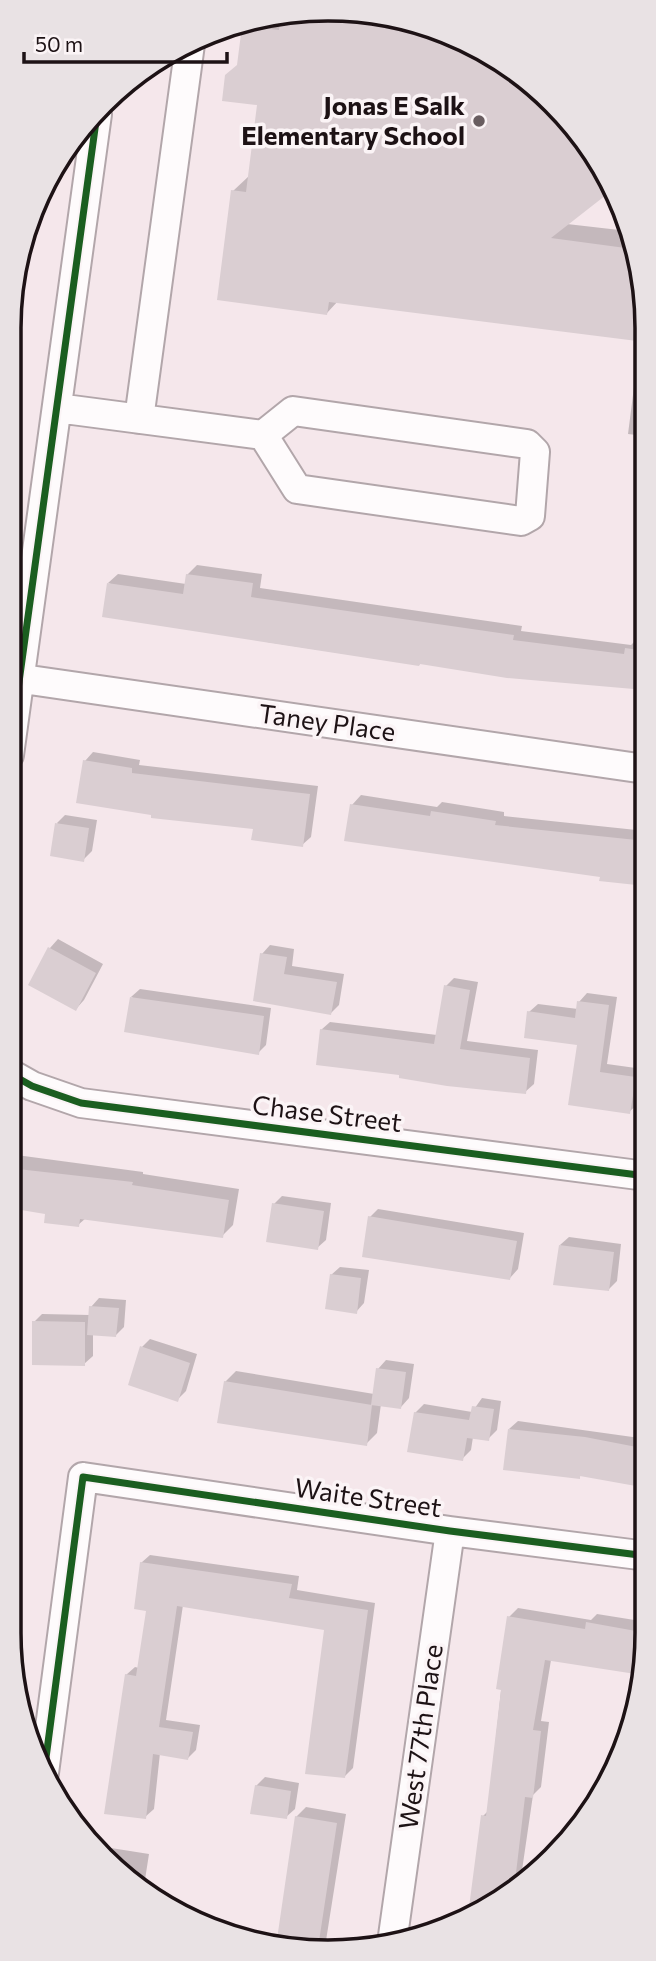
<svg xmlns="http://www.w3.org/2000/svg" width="656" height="1961" viewBox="0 0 656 1961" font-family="Commissioner,sans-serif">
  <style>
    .shadow { fill: #0003 }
    .building { fill: #daced2 }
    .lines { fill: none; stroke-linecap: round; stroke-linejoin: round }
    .minor-casing { stroke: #b2a6aa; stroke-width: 32 }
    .minor { stroke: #fefbfc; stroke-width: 28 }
    .cycleway-casing { stroke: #fbf4f6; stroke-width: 11 }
    .cycleway { stroke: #1b5e20; stroke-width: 7 }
    .poi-dot { fill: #695d60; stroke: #fbf4f6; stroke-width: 2.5 }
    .labels { text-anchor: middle; stroke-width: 7; stroke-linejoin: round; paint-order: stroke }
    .poi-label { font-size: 26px; font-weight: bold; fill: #1d1215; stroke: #fbf4f6; text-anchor: end }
    .street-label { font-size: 26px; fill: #1d1215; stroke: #fbf4f6 }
    .rim { fill: none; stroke: #1d1215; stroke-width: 3.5 }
  </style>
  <rect width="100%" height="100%" fill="#f5e7eb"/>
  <path class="shadow" d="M286,12L410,20L488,52L568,117L614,187L567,224L628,231L644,286L645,436L628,434L640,340L338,301L327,313L233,191L249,176L259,104L239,63L244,26Z
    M197,565L262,574L260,588L522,626L521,631L631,645L636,640L645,641V688L421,662L419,665L267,642V640L108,583L118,574L186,584L187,575Z
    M93,752L140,760L139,765L318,786L311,837L302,845L255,828L85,761Z
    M361,795L437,807L442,802L504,812V816L646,831V885L352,805Z
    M65,815L97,820L92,851L83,860L57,823Z
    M58,939L103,964L84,1000L76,1009L30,984L50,948Z
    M270,945L294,949L292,966L344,974L339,1005L331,1013L255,1000L262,954Z
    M454,978L478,982L467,1041L538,1050L534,1084L525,1092L401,1074L321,1030L330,1022L437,1035L446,986Z
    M140,989L271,1008L266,1045L258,1053L131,997Z
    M587,993L617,997L607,1064L643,1069L638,1104L629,1112L579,1044L529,1012L538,1004L578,1009L579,1002Z
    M9,1154L143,1172V1174L239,1189L233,1225L222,1236L86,1218L78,1225L47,1212L9,1207Z
    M282,1196L331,1203L326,1240L317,1248L274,1204Z
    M378,1209L524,1233L518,1269L510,1278L370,1217Z
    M569,1237L621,1244L617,1281L608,1290L560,1245Z
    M340,1267L369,1270L364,1303L356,1312L331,1275Z
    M99,1298L126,1300L124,1327L116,1335L93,1334V1356L84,1364L34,1322L42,1314L90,1315L91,1307Z
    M150,1339L197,1354L186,1391L177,1400L142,1347Z
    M386,1360L414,1364L409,1398L401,1407L381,1404L377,1433L366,1444L225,1382L236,1371L374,1394L378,1369Z
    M9,1385L18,1390L9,1409Z
    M482,1398L501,1401L497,1430L488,1439L473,1437L471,1450L462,1459L415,1413L424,1404L472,1412Z
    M518,1421L647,1439V1486L582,1475L579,1477L509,1429Z
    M150,1555L299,1576L297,1590L375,1603L353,1768L345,1776L326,1628L183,1605L166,1720L200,1725L196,1750L188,1758L160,1753L154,1809L145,1817L126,1675L135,1667L139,1668L148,1609L141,1563Z
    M518,1608L591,1620L597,1614L647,1622L642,1673L551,1660L541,1721L549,1722L541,1787L533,1795L520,1884L506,1898L467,1916L472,1903L483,1816L488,1811L509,1617Z
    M265,1777L299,1783L295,1809L286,1817L256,1786Z
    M306,1807L346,1814L325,1947L287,1950L278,1947L296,1817Z
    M111,1848L149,1854L144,1886L104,1856Z"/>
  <path class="building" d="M286,12L410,20L488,52L568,117L615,188L551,238L633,249L644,286L645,342L329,302L327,315L217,300L231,190L246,192L257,105L222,101L225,75L237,65L242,26L279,30L281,13Z
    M186,574L253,583L251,597L514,635L513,640L624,654L625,648L645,651V690L507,678L420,664L419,666L102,617L107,583L183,594Z
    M83,760L132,768V773L310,794L303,847L251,840L253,829L151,818V815L76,803Z
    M350,804L430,816L431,811L496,821L495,825L646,841V886L599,881L600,877L344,841Z
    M55,823L89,828L84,862L50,856Z
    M48,947L96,973L76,1011L28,985Z
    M260,953L287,957L284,974L337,982L331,1015L253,1001Z
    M444,985L470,990L460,1049L530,1058L526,1094L447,1086L399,1078V1075L316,1065L320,1029L434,1044Z
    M130,997L264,1016L259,1055L124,1032Z
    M577,1001L609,1005L600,1072L636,1077L630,1114L568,1105L577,1045L524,1038L527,1011L575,1018Z
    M9,1168L133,1182L132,1185L229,1200L223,1238L80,1219L79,1227L44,1223L45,1214L9,1208Z
    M272,1203L324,1211L318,1250L266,1242Z
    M368,1216L517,1241L510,1280L362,1257Z
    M559,1245L614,1252L609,1291L553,1285Z
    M330,1274L361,1278L357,1314L325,1309Z
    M89,1306L119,1308L116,1337L87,1335Z
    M32,1321L85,1322V1366L32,1365Z
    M140,1346L190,1363L178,1402L128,1385Z
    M376,1368L406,1372L401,1409L371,1405Z
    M224,1381L372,1405L367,1446L217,1423Z
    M472,1406L494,1409L489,1441L467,1438L463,1461L407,1452L414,1412L469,1420Z
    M508,1429L585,1437L647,1449V1488L580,1476V1479L503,1470Z
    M140,1562L292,1584L289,1598L368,1610L345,1778L305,1774L324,1630L177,1606L159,1727L193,1732L188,1760L153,1754L146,1819L104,1814L125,1674L136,1676L146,1611L134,1609Z
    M507,1616L585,1629L586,1622L647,1633L642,1675L545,1660L533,1730L541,1731L533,1798L525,1797L514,1890L506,1898L468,1915L481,1815L486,1816L501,1690L496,1689Z
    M255,1785L291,1791L287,1819L250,1814Z
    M295,1816L337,1823L318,1948L287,1950L276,1946Z"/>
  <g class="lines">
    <g class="minor-casing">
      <path id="minor" d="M57,408L263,435L297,489L521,521L530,516L535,452L527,444L293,411L263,435
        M139,419L190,44
        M9,677L645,769
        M9,755L97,114
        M9,1073L32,1086L81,1103L646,1176
        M44,1773L83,1477L450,1531L647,1556
        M392,1943L450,1531"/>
    </g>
    <use href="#minor" class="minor"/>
    <g class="cycleway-casing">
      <path id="cycleway" d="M9,755L97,114
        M9,1073L32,1086L81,1103L646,1176
        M44,1773L83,1477L450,1531L647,1556"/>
    </g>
    <use href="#cycleway" class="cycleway"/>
  </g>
  <circle class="poi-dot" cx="479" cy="121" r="7"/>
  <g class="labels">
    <g class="poi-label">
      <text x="465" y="115">Jonas E Salk<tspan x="465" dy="30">Elementary School</tspan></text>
    </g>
    <g class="street-label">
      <text transform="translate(327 723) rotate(8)" y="9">Taney Place</text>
      <text transform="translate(327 1114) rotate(7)" y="9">Chase Street</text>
      <text transform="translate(368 1498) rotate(8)" y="9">Waite Street</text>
      <text transform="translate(421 1737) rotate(-82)" y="9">West 77th Place</text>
    </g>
  </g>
  <path d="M0 0H656V1961H0ZM328 21H328A307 307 0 0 1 635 328V1633A307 307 0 0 1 328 1940H328A307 307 0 0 1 21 1633V328A307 307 0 0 1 328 21Z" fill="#e9e2e4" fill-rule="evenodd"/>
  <path class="rim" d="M328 21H328A307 307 0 0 1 635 328V1633A307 307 0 0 1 328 1940H328A307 307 0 0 1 21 1633V328A307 307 0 0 1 328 21Z"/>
  <path d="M24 52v10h203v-10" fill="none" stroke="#1d1215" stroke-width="3.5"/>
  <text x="35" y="52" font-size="21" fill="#1d1215" stroke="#fbf4f6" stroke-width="5" paint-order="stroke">50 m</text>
</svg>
